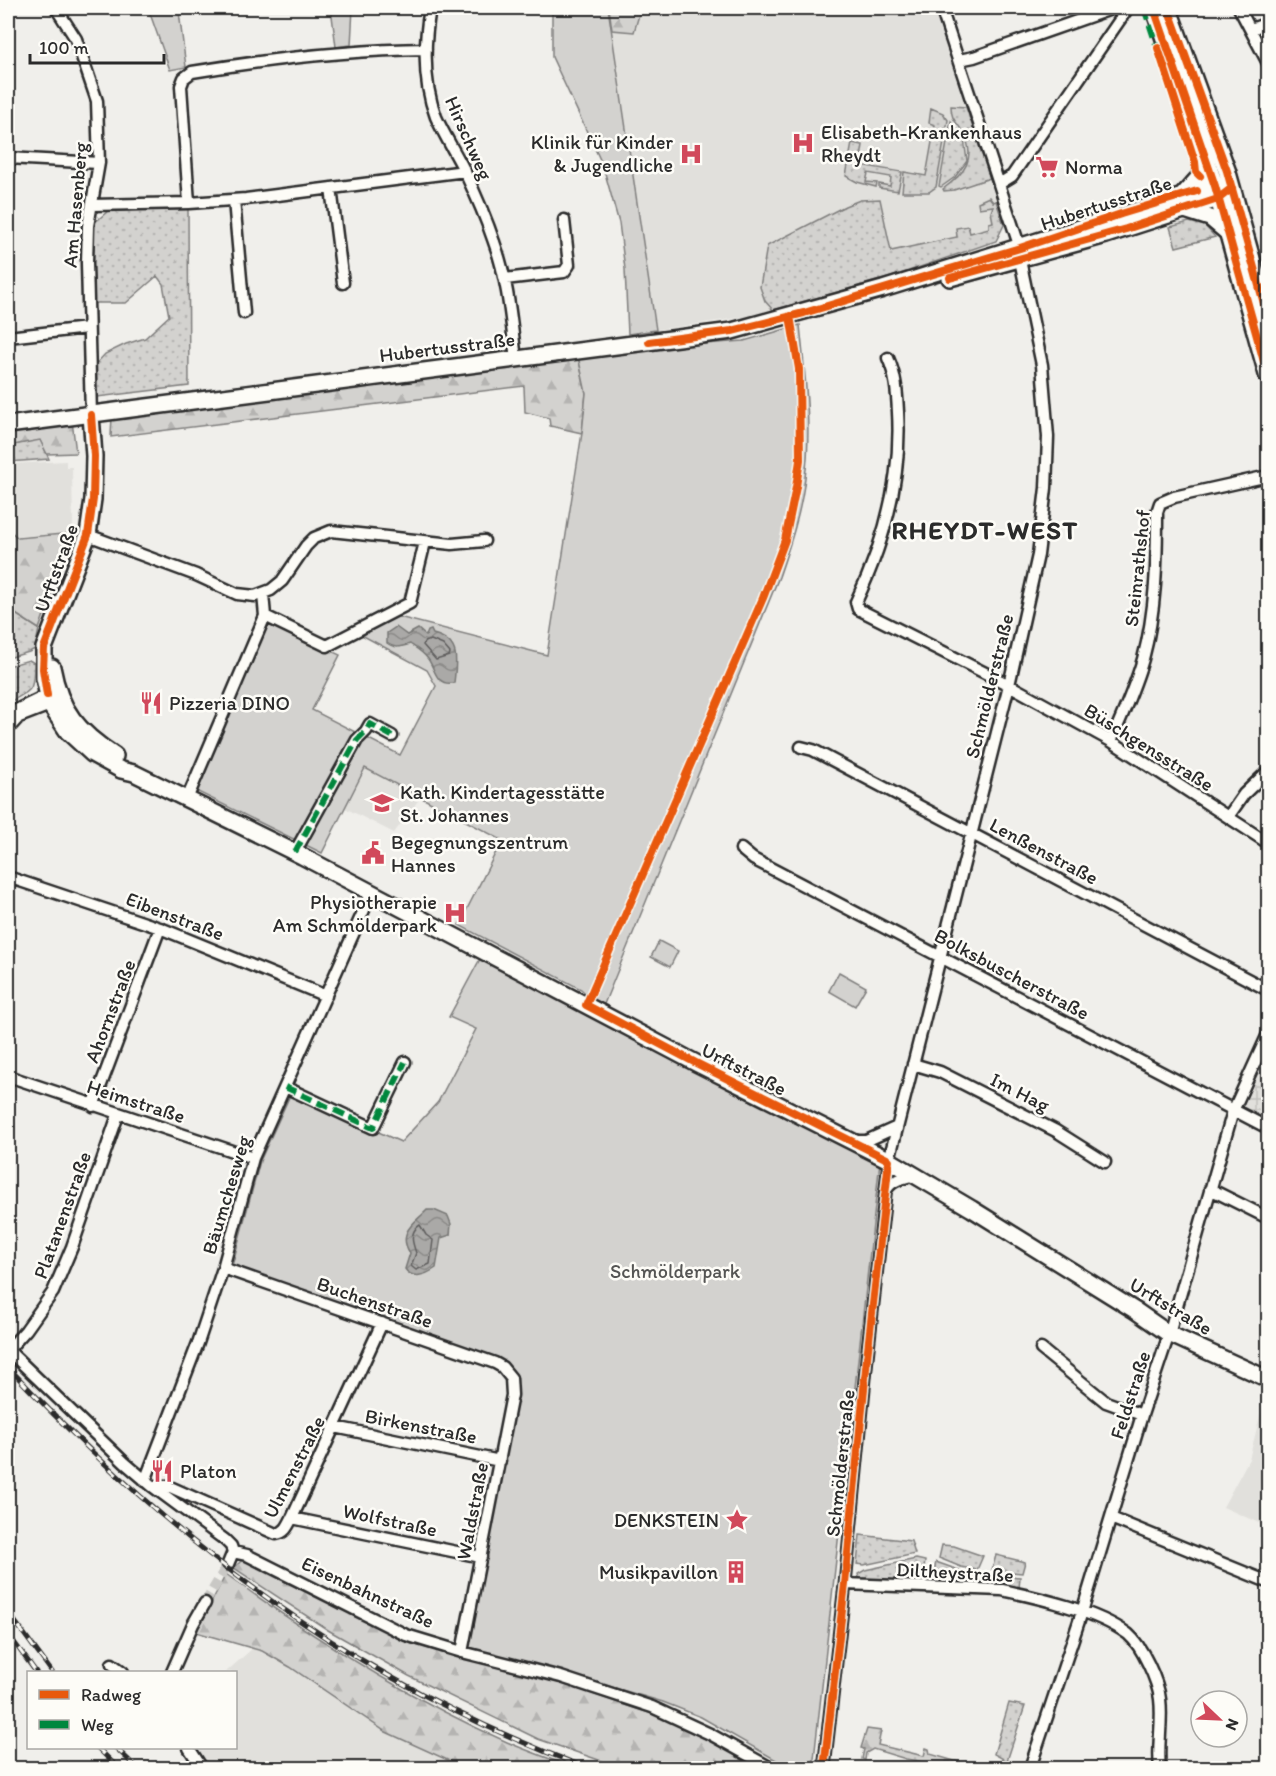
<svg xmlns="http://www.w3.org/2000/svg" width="1276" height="1776" viewBox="0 0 1276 1776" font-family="Itim,sans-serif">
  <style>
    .built { fill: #e1e0dc }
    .industrial { fill: url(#industrial-grid) }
    .grass { fill: url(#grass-dots); stroke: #7f7e7d; stroke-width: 1.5 }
    .forest { fill: url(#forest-firs); stroke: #7f7e7d; stroke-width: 1.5 }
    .park { fill: #d3d2cf; stroke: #7f7e7d; stroke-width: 1.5 }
    .water { fill: url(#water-waves); stroke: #777775; stroke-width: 1.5 }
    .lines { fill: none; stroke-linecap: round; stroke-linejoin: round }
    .shore { stroke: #5e5d5d; stroke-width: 1.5 }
    .street-tunnel { stroke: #c9c8c5; stroke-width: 10; stroke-dasharray: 10 5; stroke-linecap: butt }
    .street-casing { stroke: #2b2b2b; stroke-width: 15 }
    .secondary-casing { stroke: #2b2b2b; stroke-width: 20 }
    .primary-casing { stroke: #2b2b2b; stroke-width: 21 }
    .street { stroke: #fdfcf7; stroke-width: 10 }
    .secondary { stroke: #fdfcf7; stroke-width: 15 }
    .primary { stroke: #fdfcf7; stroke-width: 16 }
    .rail-casing { stroke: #2b2b2b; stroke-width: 5 }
    .rail { stroke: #fdfcf7; stroke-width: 3; stroke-dasharray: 9; stroke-linecap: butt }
    .quiet { stroke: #00873e; stroke-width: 6; stroke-dasharray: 12 6; stroke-linecap: butt }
    .cycleway-casing { stroke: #fdfcf7; stroke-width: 11 }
    .cycleway { stroke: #e8590c; stroke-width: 8 }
    .labels { text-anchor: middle; stroke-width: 5; stroke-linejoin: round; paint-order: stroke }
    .poi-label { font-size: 20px; fill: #2b2b2b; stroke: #fdfcf7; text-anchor: start }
    .street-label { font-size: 20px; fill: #2b2b2b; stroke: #fdfcf7 }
    .park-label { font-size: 20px; fill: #555554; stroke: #fdfcf7 }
    .district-label { font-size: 26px; font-weight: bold; letter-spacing: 1.5px; fill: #2b2b2b; stroke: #fdfcf7 }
  </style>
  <defs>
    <pattern id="industrial-grid" width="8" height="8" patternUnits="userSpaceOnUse" patternTransform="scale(1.5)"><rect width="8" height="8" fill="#e1e0dc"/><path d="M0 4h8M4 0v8" fill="none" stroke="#c1c0bd"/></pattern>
    <pattern id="grass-dots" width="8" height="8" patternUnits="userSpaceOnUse" patternTransform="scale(1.5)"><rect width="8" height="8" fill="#d3d2cf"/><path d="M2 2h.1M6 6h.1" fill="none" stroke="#b5b4b2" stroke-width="1.8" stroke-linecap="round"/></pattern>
    <pattern id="forest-firs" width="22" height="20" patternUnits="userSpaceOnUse" patternTransform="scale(1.5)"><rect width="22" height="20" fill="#d3d2cf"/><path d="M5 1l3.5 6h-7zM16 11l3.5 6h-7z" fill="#b5b4b2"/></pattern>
    <pattern id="water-waves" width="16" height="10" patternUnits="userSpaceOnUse" patternTransform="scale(1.5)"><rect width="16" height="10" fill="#aaa9a7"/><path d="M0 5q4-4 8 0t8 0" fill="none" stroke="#8b8a88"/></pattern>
  </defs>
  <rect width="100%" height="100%" fill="#f0efeb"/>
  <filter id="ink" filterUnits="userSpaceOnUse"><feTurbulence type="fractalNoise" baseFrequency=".0167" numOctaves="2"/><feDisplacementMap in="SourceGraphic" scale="12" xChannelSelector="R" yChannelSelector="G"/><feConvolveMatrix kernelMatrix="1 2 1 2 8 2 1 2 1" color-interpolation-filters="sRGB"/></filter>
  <g filter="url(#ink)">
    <path class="built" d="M608,8H933L1004,225L999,236L996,241L891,277L783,307L746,317L656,330Z
      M66,461V467H72L73,533L18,538L8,529V464Z
      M365,768L420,798L394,833L345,808Z
      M1268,1398V1527L1223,1507L1249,1459L1260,1416Z
      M253,1648L290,1667L385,1732L465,1768H204L192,1748H236V1672H226Z"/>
    <path class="industrial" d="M1268,1056V1120L1243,1107Z"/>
    <path class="grass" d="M951,106L966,107L990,178L954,190L944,191L943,189C965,173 977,159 963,132C956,121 951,120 951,106Z
      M931,108L943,113L948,120L936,187L929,192H902L904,172L926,176L935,125L929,123Z
      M951,121L964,139L967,161L955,177L941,187L939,186Z
      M852,143L863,145L860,165L902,172L898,191L879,188V184L890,186L891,177L868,173L866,182L877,183L876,187L857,182L846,176Z
      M989,197L993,202L996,201L1004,225L996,241L891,277L773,310L765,301L760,287L767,246L845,206L860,200L880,199L891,251L957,237L956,228L968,226L970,233L989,228V223L993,222L991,212L993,206L979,208L978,202Z
      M188,209L189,386L97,397L94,393V366L105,354L126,344L145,338L169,316L163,284L157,276L126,303H93V224L108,211Z
      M1189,222L1205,226L1215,237L1176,247L1170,227Z
      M40,439L49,459L8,462V446Z
      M8,609L39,629L35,649L29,652L8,658Z
      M29,660L34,663C33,694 33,688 8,703V666Z
      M860,1535L911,1541L915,1554L864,1565L857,1564Z
      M942,1545L954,1546L983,1556L977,1570L961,1567L939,1558Z
      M996,1555L1025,1562L1022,1573L992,1570Z
      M916,1559L925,1561L922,1583L860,1581L858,1574L865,1570Z
      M936,1562L967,1573L1020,1577L1019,1589L979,1583L932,1582Z
      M1009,1703L1025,1706L1007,1761L994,1754Z"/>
    <path class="forest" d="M609,8H641L634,32L612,30Z
      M578,356L586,393L582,433L550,426L549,418L525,412L524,386L111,437L112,416Z
      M72,421L76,453L47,454L40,440L8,446V429Z
      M8,529L18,538L73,533L39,629L8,609Z
      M241,1561L252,1562L412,1644L563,1684L670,1720L762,1768H622L538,1739L409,1676L328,1630L234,1568Z
      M226,1574C313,1638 408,1698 507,1742C530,1752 553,1760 575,1768H465L386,1732L290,1667L262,1651L196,1632Z
      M867,1729L881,1731L878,1745L924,1756L926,1748L929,1749L930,1754L972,1766L971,1768H945L934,1764L906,1759L873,1749L866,1753L865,1760L862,1759L864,1749L861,1748Z"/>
    <path class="park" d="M148,8H211L179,12L186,67L170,70Z
      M331,8H353L351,45L336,47Z
      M552,8H608L656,330L628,334L625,269L619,223L603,166L552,57Z
      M800,325C805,376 812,427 805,478C801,512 790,545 779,577L602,1009L581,989L459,925L502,840L365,768L322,853L194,790L267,621L340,655L312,710L400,755L436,686L427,670L356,632L391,615L547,655L582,433L586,393L578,356L651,348L744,341Z
      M659,941L678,951L670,967L651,957Z
      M480,959L584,1010L880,1161L813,1768H790L701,1717L663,1702L530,1663L465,1648L514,1374L507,1365L497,1358L232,1266L260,1161L291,1093L401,1142L438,1102L476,1029L449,1017Z
      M839,972L866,987L855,1006L829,991Z"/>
    <path class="water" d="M396,627L407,635L418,629L426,636L428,631L431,630L433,634C462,641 456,662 454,683C435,686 436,670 428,659C423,652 416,648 410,644C401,647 395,649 387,643V633Z
      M427,1210H434L448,1216L451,1224L450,1235L441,1238L436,1268C426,1275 412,1280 405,1269L410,1253C396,1232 416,1222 427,1210Z"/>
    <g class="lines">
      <path class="shore" d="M431,640L443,645L450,653L449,656L436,660L423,645L424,642Z
        M420,1225L426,1235L433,1240L430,1264L416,1270L411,1266L416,1253C412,1242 409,1232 420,1225Z"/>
      <path class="street-tunnel" d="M205,1603L228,1564"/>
      <g class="street-casing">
        <path id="street" d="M56,8L76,39L97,101L99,163L88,226L87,263L91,415
          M430,8C424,43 423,83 436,117C444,135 455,152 464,170C475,193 486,218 494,242C508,280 511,320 516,359
          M1239,8L1268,63
          M1251,29L1268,23
          M959,60L974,57L1114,8
          M8,158L99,163
          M999,184L1012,176L1128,8
          M331,188L343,283
          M234,200L244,313
          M189,203L181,86L184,78L192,72C270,59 347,50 426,49
          M92,205L189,203L246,199L465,171
          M505,279L564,272L569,265L564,220
          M8,337L87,328
          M888,358C896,376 897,392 898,412C902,479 885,541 856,602L858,609L1009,685L1111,741L1268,843
          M88,535L196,575L237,594L255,596L271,590L282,581L306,546L314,538L331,531L452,544L484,541
          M263,594L265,616L327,646L410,603L425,542
          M8,714L47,695H53
          M8,729L19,717L50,705L55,701
          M1111,741C1123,714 1135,687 1143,659C1156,611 1157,561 1157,512L1160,503L1174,497L1268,476
          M801,747L813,750L1268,990
          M187,799L265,616
          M1228,817L1244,794L1268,771
          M741,849L753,859L1268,1128
          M295,852L357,740L366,731L370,724L392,736
          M8,877L160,928L326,996
          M913,1064L940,1072L1056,1131L1105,1162
          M8,1076L253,1158
          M285,1087L373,1128L405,1062
          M93,1106L160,928
          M853,1141H866L897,1127
          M1210,1189L1268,1218
          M885,1193C889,1180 904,1178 916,1175
          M223,1268L495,1363L502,1367L511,1378L512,1395L462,1652
          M1041,1349L1106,1402L1142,1415
          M8,1350L125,1463L152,1486L225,1540L231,1546L233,1552L247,1555L406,1635L462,1652L561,1677L652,1707L710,1734L771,1768
          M8,1350L26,1330L53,1292L72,1247L118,1115
          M335,1427L500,1461
          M145,1481L198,1343L223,1268L253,1158L372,892
          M152,1486H168L276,1534C285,1533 288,1526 292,1518L382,1323
          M292,1518L481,1557
          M1111,1518L1268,1582
          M228,1564L233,1552
          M845,1584L1002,1590C1040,1598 1097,1611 1128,1634C1142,1646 1158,1681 1160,1699C1163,1722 1157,1746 1160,1768
          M112,1664L123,1672
          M172,1672L193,1624L205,1603
          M189,1748L202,1768
          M824,1768L845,1584L867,1358L889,1160L1009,685L1038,555L1046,488L1048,437L1042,365L1020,260V248L941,8
          M1030,1768L1082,1612L1142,1415L1169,1334L1233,1111L1268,1034"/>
      </g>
      <g class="secondary-casing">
        <path id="secondary" d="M1183,195L1200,176L1203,151
          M1185,210L1210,218L1229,234
          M950,278L1106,235L1218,199L1227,192
          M91,415L94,456L93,499L88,535L44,648V678L50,705L68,732L92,754L121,770L134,773L302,856L696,1063L889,1160L972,1209L1136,1311L1169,1334L1268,1379
          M8,425L732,331L883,289L1215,186L1226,187
          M52,667C60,711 78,732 115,756"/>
      </g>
      <g class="primary-casing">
        <path id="primary" d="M1154,8L1215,186L1268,376
          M1168,8L1227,171L1268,318"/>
      </g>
      <use href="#street" class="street"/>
      <use href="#secondary" class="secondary"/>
      <use href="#primary" class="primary"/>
      <g class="rail-casing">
        <path id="rail" d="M8,1367C176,1546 355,1682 587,1768
          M8,1612L52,1672
          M8,1634L36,1672
          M98,1748L118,1768
          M116,1748L137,1768"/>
      </g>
      <use href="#rail" class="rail"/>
      <path class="quiet" d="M1144,8L1159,53
        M295,852L357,740L366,731L370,724L392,736
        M285,1087L373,1128L405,1062"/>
      <g class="cycleway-casing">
        <path id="cycleway" d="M1154,8L1215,186L1268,376
          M1168,8L1227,171L1268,318
          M1158,48L1195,162L1196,172L1200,176
          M950,278L1126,229L1218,199L1232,188
          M790,316L799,369L800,460L796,487L785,540L763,598L586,1005L696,1063L889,1160L867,1358L845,1584L824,1768
          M649,342L732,331L804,313L1020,248L1121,214L1197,191
          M47,695L43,669L44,648L88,535L93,499L94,456L91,415"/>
      </g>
      <use href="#cycleway" class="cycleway"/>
    </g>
  </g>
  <defs>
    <g id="hospital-bare" transform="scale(1.8)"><path d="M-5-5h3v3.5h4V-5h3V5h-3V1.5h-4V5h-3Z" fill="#d1495b" stroke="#fdfcf7" stroke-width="2.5" paint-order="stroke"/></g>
    <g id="supermarket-bare" transform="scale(1.8)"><path d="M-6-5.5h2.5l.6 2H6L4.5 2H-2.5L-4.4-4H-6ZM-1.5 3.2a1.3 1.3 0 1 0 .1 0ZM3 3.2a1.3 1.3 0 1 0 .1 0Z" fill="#d1495b" stroke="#fdfcf7" stroke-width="2.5" paint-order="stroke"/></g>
    <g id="restaurant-bare" transform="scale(1.8)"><path d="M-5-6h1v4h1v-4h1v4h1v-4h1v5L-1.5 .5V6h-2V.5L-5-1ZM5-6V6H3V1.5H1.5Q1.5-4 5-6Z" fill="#d1495b" stroke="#fdfcf7" stroke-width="2.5" paint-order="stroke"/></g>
    <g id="school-bare" transform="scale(1.8)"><path d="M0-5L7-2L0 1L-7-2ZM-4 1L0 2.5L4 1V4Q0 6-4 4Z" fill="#d1495b" stroke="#fdfcf7" stroke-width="2.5" paint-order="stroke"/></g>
    <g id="civic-bare" transform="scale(1.8)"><path d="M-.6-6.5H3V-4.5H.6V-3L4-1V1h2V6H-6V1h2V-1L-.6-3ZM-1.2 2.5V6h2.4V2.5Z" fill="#d1495b" stroke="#fdfcf7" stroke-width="2.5" paint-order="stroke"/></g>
    <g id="sight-bare" transform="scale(1.8)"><path d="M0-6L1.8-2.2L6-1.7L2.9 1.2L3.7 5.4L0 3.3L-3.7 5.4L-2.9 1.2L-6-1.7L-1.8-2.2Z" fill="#d1495b" stroke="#fdfcf7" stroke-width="2.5" paint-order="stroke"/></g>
    <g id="building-bare" transform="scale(1.8)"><path d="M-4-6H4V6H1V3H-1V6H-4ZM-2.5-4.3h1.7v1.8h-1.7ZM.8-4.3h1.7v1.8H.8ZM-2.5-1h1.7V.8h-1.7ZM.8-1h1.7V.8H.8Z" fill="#d1495b" stroke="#fdfcf7" stroke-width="2.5" paint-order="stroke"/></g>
  </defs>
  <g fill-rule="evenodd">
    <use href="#hospital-bare" x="803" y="143"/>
    <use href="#hospital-bare" x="691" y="154"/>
    <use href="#supermarket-bare" x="1047" y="167"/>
    <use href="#restaurant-bare" x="151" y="703"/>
    <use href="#school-bare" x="382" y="803"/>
    <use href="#civic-bare" x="373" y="853"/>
    <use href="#hospital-bare" x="455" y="913"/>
    <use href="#restaurant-bare" x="162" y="1471"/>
    <use href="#sight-bare" x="737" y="1520"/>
    <use href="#building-bare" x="736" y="1572"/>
  </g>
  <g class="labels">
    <g class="poi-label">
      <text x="821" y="139">Elisabeth-Krankenhaus<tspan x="821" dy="23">Rheydt</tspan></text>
      <text x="673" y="149" text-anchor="end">Klinik für Kinder<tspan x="673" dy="23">&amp; Jugendliche</tspan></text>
      <text x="1065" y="174">Norma</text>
      <text x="169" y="710">Pizzeria DINO</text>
      <text x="400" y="799">Kath. Kindertagesstätte<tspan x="400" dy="23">St. Johannes</tspan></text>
      <text x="391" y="849">Begegnungszentrum<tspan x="391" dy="23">Hannes</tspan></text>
      <text x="437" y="909" text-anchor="end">Physiotherapie<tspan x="437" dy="23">Am Schmölderpark</tspan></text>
      <text x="180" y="1478">Platon</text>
      <text x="719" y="1527" text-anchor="end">DENKSTEIN</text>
      <text x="718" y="1579" text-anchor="end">Musikpavillon</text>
    </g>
    <g class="street-label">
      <text transform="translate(469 138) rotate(66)" y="7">Hirschweg</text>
      <text transform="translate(1106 203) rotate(-18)" y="7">Hubertusstraße</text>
      <text transform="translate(75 205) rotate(-85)" y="7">Am Hasenberg</text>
      <text transform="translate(447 347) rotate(-7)" y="7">Hubertusstraße</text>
      <text transform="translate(56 568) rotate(-70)" y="7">Urftstraße</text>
      <text transform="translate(1137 568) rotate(-84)" y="7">Steinrathshof</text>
      <text transform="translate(989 686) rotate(-76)" y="7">Schmölderstraße</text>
      <text transform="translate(1149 747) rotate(32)" y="7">Büschgensstraße</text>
      <text transform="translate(1044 851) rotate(28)" y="7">Lenßenstraße</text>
      <text transform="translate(175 916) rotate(21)" y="7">Eibenstraße</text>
      <text transform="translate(1012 974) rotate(28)" y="7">Bolksbuscherstraße</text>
      <text transform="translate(110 1011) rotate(-69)" y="7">Ahornstraße</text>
      <text transform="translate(744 1069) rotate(27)" y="7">Urftstraße</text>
      <text transform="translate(1020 1092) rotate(27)" y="7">Im Hag</text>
      <text transform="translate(136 1101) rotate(18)" y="7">Heimstraße</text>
      <text transform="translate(226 1195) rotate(-73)" y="7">Bäumchesweg</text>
      <text transform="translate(62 1215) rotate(-70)" y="7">Platanenstraße</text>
      <text transform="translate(375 1302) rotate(19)" y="7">Buchenstraße</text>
      <text transform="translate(1171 1306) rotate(31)" y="7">Urftstraße</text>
      <text transform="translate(1130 1395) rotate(-72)" y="7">Feldstraße</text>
      <text transform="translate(421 1426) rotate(11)" y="7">Birkenstraße</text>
      <text transform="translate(840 1463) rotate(-84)" y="7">Schmölderstraße</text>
      <text transform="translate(294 1467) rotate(-63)" y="7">Ulmenstraße</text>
      <text transform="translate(472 1511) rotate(-79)" y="7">Waldstraße</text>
      <text transform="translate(390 1520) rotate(12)" y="7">Wolfstraße</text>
      <text transform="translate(955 1572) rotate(3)" y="7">Diltheystraße</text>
      <text transform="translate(368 1592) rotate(25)" y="7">Eisenbahnstraße</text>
    </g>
    <g class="park-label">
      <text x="675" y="1278">Schmölderpark</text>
    </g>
    <g class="district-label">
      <text x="985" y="539">RHEYDT-WEST</text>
    </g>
  </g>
  <rect width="1276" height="1776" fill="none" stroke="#fdfcf7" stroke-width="30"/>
  <rect x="15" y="15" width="1246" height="1746" fill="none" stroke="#2b2b2b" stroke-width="2" filter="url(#ink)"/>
  <rect x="27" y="1671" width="210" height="78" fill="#fdfcf7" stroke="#a9a8a5" stroke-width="1.5"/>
  <rect x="39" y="1690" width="30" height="9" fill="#e8590c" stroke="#a9a8a5" stroke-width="1.5"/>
  <text x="81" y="1701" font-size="18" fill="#2b2b2b">Radweg</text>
  <rect x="39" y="1720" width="30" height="9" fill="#00873e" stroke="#a9a8a5" stroke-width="1.5"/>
  <text x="81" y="1731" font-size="18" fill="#2b2b2b">Weg</text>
  <g transform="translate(1219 1719) rotate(113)"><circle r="28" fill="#fdfcf7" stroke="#a9a8a5" stroke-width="1.5"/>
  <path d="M0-4.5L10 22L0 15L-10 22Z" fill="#d1495b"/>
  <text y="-9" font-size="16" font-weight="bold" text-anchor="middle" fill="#2b2b2b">N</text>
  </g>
  <path d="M30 54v9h134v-9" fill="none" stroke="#2b2b2b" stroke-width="3"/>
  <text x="39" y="54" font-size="18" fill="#2b2b2b" stroke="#fdfcf7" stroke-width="4.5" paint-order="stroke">100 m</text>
</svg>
